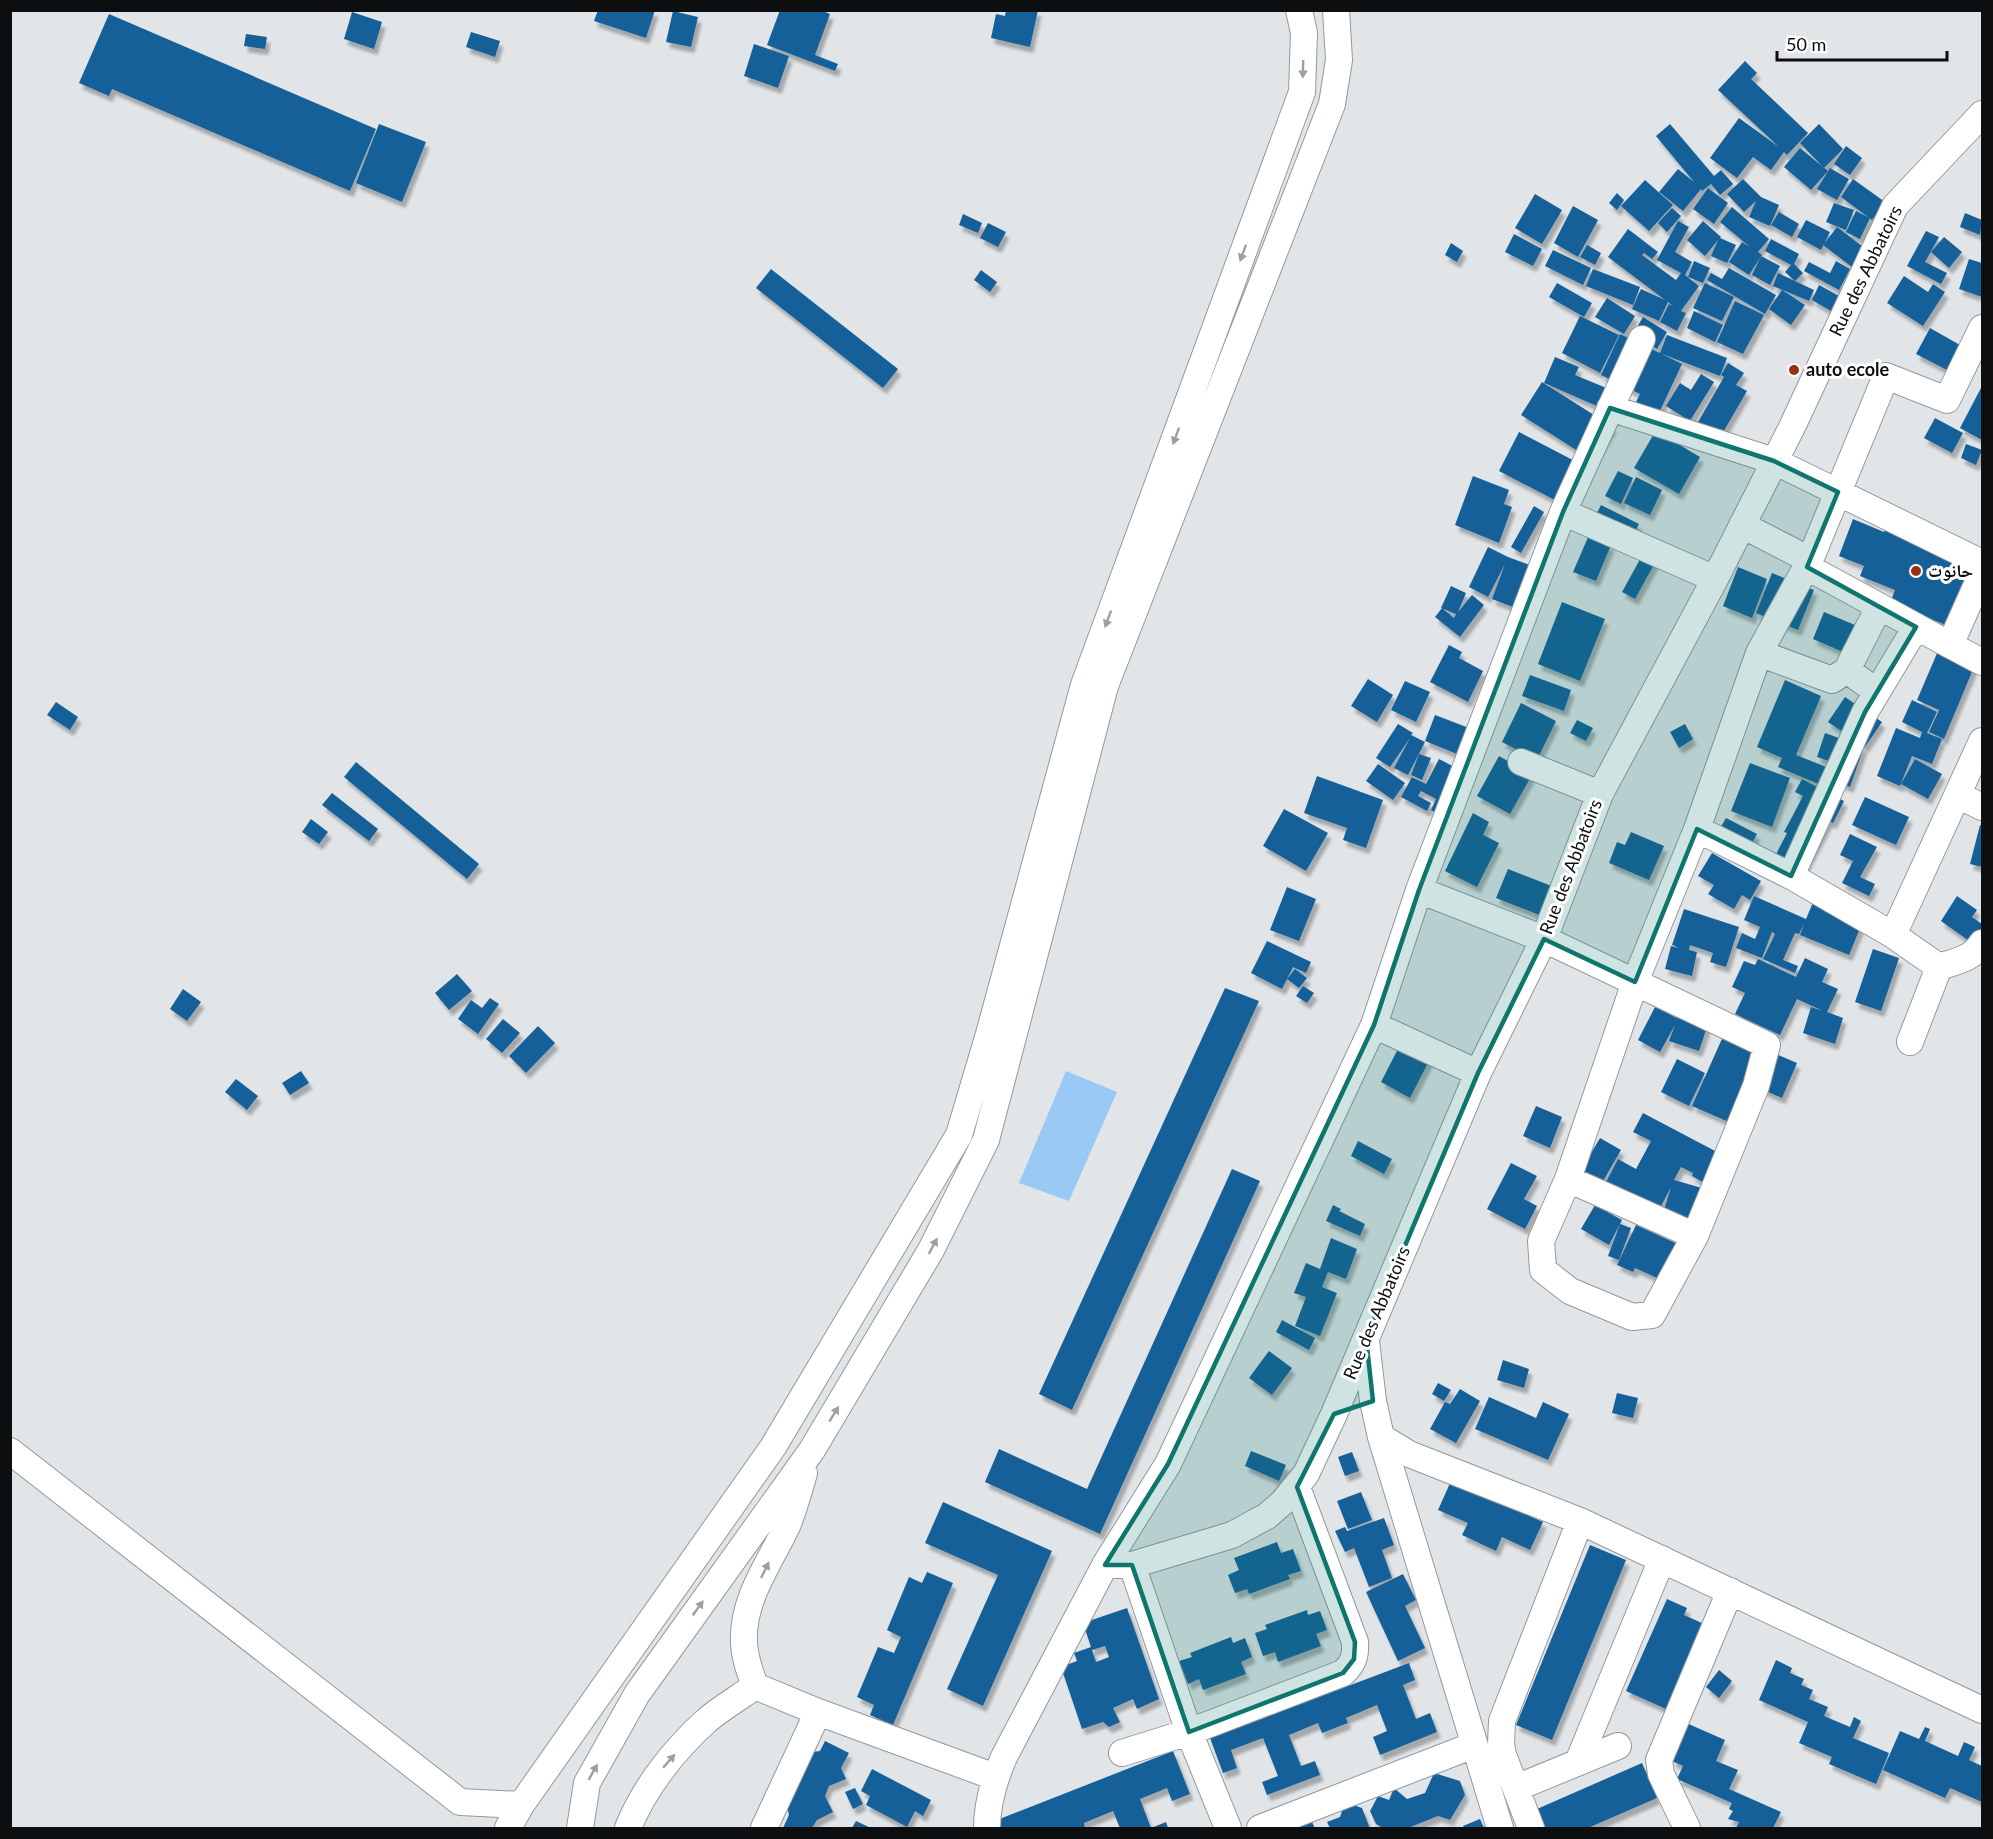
<svg xmlns="http://www.w3.org/2000/svg" width="1993" height="1839" viewBox="0 0 1993 1839" font-family="Lato,'Noto Naskh Arabic',sans-serif">
  <style>
    .green { fill: #9ac9f5 }
    .building { fill: #156099; fill-rule: evenodd; filter: url(#shadow) }
    .lines { fill: none; stroke-linecap: round; stroke-linejoin: round }
    .minor-casing { stroke: #95989b; stroke-width: 28 }
    .minor { stroke: #fff; stroke-width: 26 }
    .oneway { fill: #9e9f9f }
    .marked { fill: #0f766e; fill-opacity: 0.2; stroke: #0f766e; stroke-width: 4.5; stroke-linejoin: round }
    .poi-dot { fill: #98310f; stroke: #fff; stroke-width: 2 }
    .labels { text-anchor: middle; stroke-width: 6; stroke-linejoin: round; paint-order: stroke }
    .street-label { font-size: 18px; fill: #0d0e10; stroke: #fff }
    .poi-label { font-size: 18px; font-weight: bold; fill: #0d0e10; stroke: #fff; text-anchor: start }
  </style>
  <defs>
    <filter id="shadow"><feDropShadow dx="3.5" dy="6" stdDeviation="1.5" flood-color="#0004"/></filter>
  </defs>
  <rect width="100%" height="100%" fill="#e1e5e8"/>
  <path class="green" d="M1066,1071L1117,1092L1069,1201L1019,1183Z"/>
  <path class="building" d="M598,10H655L646,38L594,21Z
    M780,10H821L830,14L815,55L838,64L835,71L767,45Z
    M1006,10H1038L1030,47L991,38L996,14L1005,16Z
    M673,11L698,17L691,47L666,42Z
    M352,12L382,22L374,49L344,39Z
    M109,14L376,129L350,191L112,89L109,96L79,83Z
    M471,32L500,41L495,57L466,47Z
    M246,34L267,37L265,49L244,46Z
    M754,44L789,56L778,88L744,76Z
    M1745,61L1757,73L1751,79L1808,133L1787,155L1784,152L1771,170L1753,157L1737,178L1710,158L1739,118L1779,147L1718,90Z
    M379,124L426,142L402,202L356,183Z
    M1670,124L1714,176L1721,170L1733,184L1720,195L1711,184L1702,191L1701,189L1683,211L1659,192L1678,169L1694,182L1656,136Z
    M1819,124L1843,149L1824,168L1800,143Z
    M1846,146L1862,158L1850,175L1834,164Z
    M1800,148L1828,171L1811,190L1784,167Z
    M1830,168L1849,179L1837,200L1817,189Z
    M1743,179L1761,197L1779,205L1770,226L1749,217L1756,201L1744,212L1727,194Z
    M1853,179L1885,202L1872,220L1841,197Z
    M1645,180L1673,205L1649,231L1621,206Z
    M1708,188L1728,203L1714,224L1693,209Z
    M1617,193L1624,200L1617,210L1609,203Z
    M1535,194L1562,210L1542,244L1515,228Z
    M1834,203L1854,210L1846,230L1826,222Z
    M1573,206L1598,220L1578,257L1554,243Z
    M1732,207L1769,239L1758,252L1762,255L1749,275L1729,262L1742,242L1750,247L1720,222Z
    M1672,208L1681,216L1667,232L1658,223Z
    M1856,211L1870,218L1860,239L1846,232Z
    M1779,212L1799,224L1792,237L1771,225Z
    M1965,213L1982,220L1980,235L1960,227Z
    M963,214L982,223L978,233L959,225Z
    M1806,220L1830,232L1821,250L1797,237Z
    M1678,221L1689,227L1675,252L1692,262L1685,275L1699,286L1681,311L1686,313L1677,331L1660,322L1669,304L1674,307L1668,302L1659,321L1632,309L1641,289L1665,300L1608,257L1628,229L1658,252L1652,259L1644,253L1642,255L1676,280L1681,273L1657,260Z
    M1703,221L1721,237L1720,238L1736,245L1727,263L1711,256L1718,240L1705,256L1687,240Z
    M988,223L1006,232L998,247L980,238Z
    M1837,227L1866,249L1852,267L1823,245Z
    M1926,231L1939,237L1925,262L1947,273L1941,284L1907,266Z
    M1514,234L1542,249L1533,266L1505,252Z
    M1944,237L1962,252L1949,268L1931,252Z
    M1771,239L1799,254L1794,264L1803,273L1795,281L1785,272L1791,265L1765,251Z
    M1451,243L1463,251L1457,262L1445,255Z
    M1587,245L1601,253L1595,265L1580,257Z
    M1553,250L1591,268L1583,285L1545,266Z
    M1761,256L1780,266L1770,285L1752,275Z
    M1969,259L1982,263V297L1959,289Z
    M1694,261L1710,268L1703,283L1688,277Z
    M1836,261L1850,269L1839,290L1804,271L1809,262L1830,273Z
    M1729,268L1776,295L1765,314L1707,280L1711,273L1722,279Z
    M771,269L898,369L883,388L756,288Z
    M1593,269L1640,287L1633,305L1586,286Z
    M981,270L997,282L990,292L974,280Z
    M1778,273L1814,290L1809,301L1773,286Z
    M1904,276L1928,292L1933,284L1945,292L1923,326L1887,303Z
    M1557,283L1592,303L1584,317L1549,297Z
    M1705,283L1734,297L1722,321L1693,308Z
    M1819,285L1839,296L1831,311L1812,300Z
    M1782,290L1805,305L1791,325L1769,309Z
    M1607,298L1635,316L1624,334L1595,317Z
    M1735,301L1764,315L1743,354L1717,342Z
    M1694,311L1723,325L1715,342L1687,328Z
    M1580,316L1619,335L1600,373L1562,353Z
    M1643,317L1667,332L1657,349L1633,334Z
    M1930,328L1960,345L1947,370L1916,354Z
    M1620,334L1660,353L1667,335L1727,358L1720,376L1662,354L1682,364L1658,415L1635,404L1640,394L1601,375Z
    M1555,357L1579,367L1575,375L1621,394L1613,413L1544,383Z
    M1728,363L1744,373L1736,385L1747,391L1721,436L1698,422L1724,377L1721,375Z
    M1701,374L1714,382L1690,421L1666,406L1680,383L1691,390Z
    M1542,382L1613,427L1592,460L1521,415Z
    M1982,386V440L1960,428Z
    M1935,418L1963,433L1952,453L1924,438Z
    M1659,425L1681,438L1678,444L1700,457L1679,494L1634,468Z
    M1519,432L1588,468L1568,507L1499,471Z
    M1966,444L1982,450L1976,465L1961,458Z
    M1618,471L1633,478L1621,504L1605,496Z
    M1473,476L1509,490L1504,504L1512,507L1499,543L1455,525Z
    M1636,477L1662,490L1650,515L1624,503Z
    M1601,505L1639,524L1632,538L1594,519Z
    M1534,506L1544,512L1521,553L1511,547Z
    M1853,519L1884,532L1886,527L1973,562L1959,630L1890,603L1895,590L1860,576L1864,566L1839,556Z
    M1589,535L1611,545L1596,581L1573,572Z
    M1488,547L1508,557L1541,569L1531,614L1492,599L1505,564L1488,597L1469,587Z
    M1644,552L1657,559L1635,599L1622,592Z
    M1738,567L1767,579L1752,618L1723,606Z
    M1772,573L1814,590L1798,630L1756,613Z
    M1451,586L1466,593L1458,612L1472,595L1484,605L1460,637L1435,617L1442,608L1454,618L1456,614L1441,608Z
    M1562,602L1605,619L1580,681L1538,664Z
    M1824,612L1855,625L1843,652L1813,639Z
    M1449,645L1462,652L1459,658L1483,671L1468,702L1430,682Z
    M1938,651L1974,667L1944,739L1929,732L1939,710L1917,700Z
    M1530,675L1571,690L1564,711L1522,696Z
    M1368,679L1393,695L1377,722L1351,706Z
    M1785,680L1821,696L1796,755L1829,768L1821,785L1778,767L1782,758L1757,747Z
    M1405,681L1430,692L1416,722L1391,710Z
    M1845,697L1882,722L1865,747L1828,722Z
    M1912,700L1937,712L1927,733L1942,739L1932,764L1912,756L1900,786L1877,776L1896,728L1920,738L1922,732L1902,722Z
    M56,702L78,717L70,730L47,715Z
    M1521,703L1556,721L1537,760L1502,742Z
    M1435,715L1477,731L1467,758L1425,741Z
    M1577,720L1593,728L1586,741L1570,733Z
    M1398,724L1413,733L1411,735L1425,742L1408,775L1394,768L1410,738L1390,767L1376,758Z
    M1685,724L1693,739L1679,748L1670,732Z
    M1825,733L1864,747L1850,787L1830,779L1835,763L1817,757Z
    M1419,754L1431,758L1422,780L1411,775Z
    M1499,756L1532,775L1510,814L1477,796Z
    M1439,759L1464,772L1441,816L1431,810L1436,799L1421,791L1418,796L1431,803L1427,811L1401,797L1412,777L1426,784Z
    M1915,759L1942,774L1928,799L1901,784Z
    M356,762L479,864L467,879L344,777Z
    M1750,763L1790,778L1772,827L1731,811Z
    M1378,764L1405,783L1393,800L1366,781Z
    M1317,776L1383,800L1366,848L1343,840L1347,828L1304,813Z
    M1802,779L1844,801L1833,823L1829,821L1802,873L1774,858L1787,833L1784,832L1803,796L1795,792Z
    M332,793L378,829L369,841L322,805Z
    M1865,797L1909,817L1896,845L1852,825Z
    M1284,809L1328,833L1306,871L1263,846Z
    M1473,813L1489,822L1483,835L1499,843L1477,887L1445,871Z
    M1726,818L1757,834L1747,852L1716,835Z
    M311,819L328,832L319,844L302,832Z
    M1980,825L1982,826V867L1970,864Z
    M1631,832L1664,846L1649,880L1609,863L1617,842L1625,845Z
    M1850,834L1877,847L1860,877L1875,884L1869,896L1842,883L1853,861L1840,855Z
    M1712,853L1761,881L1750,900L1742,895L1734,909L1708,894L1714,885L1698,876Z
    M1508,869L1554,887L1542,916L1496,898Z
    M1287,887L1316,899L1299,941L1270,930Z
    M1754,896L1806,919L1814,900L1863,921L1849,955L1800,935L1804,924L1799,934L1795,933L1783,960L1798,966L1795,973L1763,959L1775,934L1772,932L1762,958L1736,948L1742,933L1755,939L1760,927L1744,920Z
    M1957,896L1977,910L1972,917L1982,924V943L1979,948L1941,921Z
    M1684,909L1739,927L1726,967L1710,962L1713,953L1690,945L1689,950L1697,952L1692,976L1665,969L1671,946L1679,948L1672,945Z
    M1267,941L1311,962L1306,973L1293,967L1282,989L1251,973Z
    M1873,949L1899,958L1881,1011L1855,1002Z
    M1805,958L1828,969L1822,982L1838,989L1827,1012L1843,1018L1835,1044L1803,1033L1811,1007L1823,1011L1797,999L1780,1035L1735,1014L1745,993L1732,987L1744,961L1755,965L1758,959L1796,977Z
    M1295,969L1307,978L1299,988L1287,979Z
    M457,974L472,991L449,1010L435,993Z
    M1303,986L1314,993L1307,1003L1296,996Z
    M1225,988L1259,1001L1072,1410L1039,1394Z
    M183,989L201,1002L187,1021L170,1009Z
    M490,998L499,1004L478,1034L458,1019L471,1000L482,1008Z
    M1655,1007L1677,1018L1679,1013L1708,1024L1699,1051L1669,1041L1675,1025L1660,1052L1638,1040Z
    M503,1019L520,1033L502,1053L486,1039Z
    M538,1026L555,1043L526,1073L509,1056Z
    M1725,1032L1797,1063L1782,1098L1761,1089L1738,1126L1692,1106Z
    M1401,1043L1430,1059L1410,1098L1381,1082Z
    M1677,1059L1705,1073L1689,1106L1661,1092Z
    M301,1071L309,1083L290,1095L282,1083Z
    M236,1079L258,1096L247,1110L225,1092Z
    M1536,1106L1562,1117L1550,1148L1523,1136Z
    M1643,1113L1717,1152L1706,1174L1712,1177L1708,1185L1692,1176L1693,1173L1681,1167L1674,1180L1702,1188L1692,1222L1663,1213L1671,1187L1658,1212L1605,1184L1618,1159L1636,1169L1651,1141L1633,1132Z
    M1600,1138L1621,1150L1602,1183L1581,1170Z
    M1358,1141L1392,1159L1384,1174L1351,1156Z
    M1511,1163L1537,1176L1524,1199L1537,1206L1525,1229L1487,1209Z
    M1232,1169L1260,1181L1100,1534L985,1482L999,1449L1087,1489Z
    M1333,1205L1341,1209L1339,1211L1365,1224L1360,1236L1326,1221Z
    M1595,1205L1622,1220L1609,1245L1581,1229Z
    M1620,1224L1631,1228L1619,1260L1608,1256Z
    M1636,1225L1691,1250L1675,1286L1635,1268L1633,1272L1617,1265Z
    M1331,1238L1357,1249L1346,1279L1328,1272L1322,1287L1337,1293L1320,1336L1295,1326L1306,1297L1294,1293L1306,1263L1320,1269Z
    M1282,1320L1315,1338L1309,1350L1276,1332Z
    M1269,1351L1292,1368L1272,1395L1249,1378Z
    M1503,1360L1529,1369L1524,1388L1497,1380Z
    M1438,1383L1451,1390L1444,1401L1432,1394Z
    M1460,1389L1480,1401L1456,1443L1430,1429L1445,1402L1450,1404Z
    M1617,1393L1638,1398L1633,1418L1612,1413Z
    M1489,1397L1536,1418L1543,1402L1569,1414L1548,1460L1475,1429Z
    M1251,1451L1286,1465L1279,1481L1245,1466Z
    M1352,1452L1359,1471L1345,1476L1338,1457Z
    M1451,1481L1543,1522L1530,1550L1502,1537L1496,1551L1462,1535L1468,1523L1438,1510Z
    M1361,1492L1372,1520L1348,1529L1337,1501Z
    M943,1502L1052,1551L983,1706L947,1689L998,1575L925,1543Z
    M1384,1518L1394,1545L1382,1550L1392,1578L1369,1587L1354,1548L1345,1552L1335,1531L1345,1527L1347,1531Z
    M1277,1542L1281,1553L1293,1549L1301,1571L1288,1575L1290,1579L1249,1594L1247,1589L1235,1593L1228,1575L1239,1570L1234,1558Z
    M1590,1545L1626,1560L1552,1740L1516,1725Z
    M927,1572L953,1583L893,1725L870,1715L874,1705L857,1697L878,1647L894,1653L901,1637L887,1630L909,1577L922,1583Z
    M1403,1574L1416,1600L1405,1606L1425,1648L1398,1661L1366,1592Z
    M1667,1599L1687,1608L1684,1615L1704,1624L1666,1709L1626,1691Z
    M1127,1608L1159,1699L1137,1709L1133,1699L1113,1708L1120,1722L1109,1727L1103,1722L1082,1729L1061,1667L1077,1661L1074,1653L1091,1647L1083,1623ZM1105,1646L1109,1657L1096,1662L1092,1650Z
    M1307,1610L1308,1615L1320,1611L1327,1630L1316,1634L1321,1646L1278,1662L1275,1652L1263,1656L1255,1633L1267,1629L1265,1625Z
    M1231,1637L1233,1643L1245,1638L1252,1657L1241,1662L1246,1674L1203,1690L1199,1679L1188,1684L1179,1661L1192,1657L1190,1653Z
    M1776,1660L1792,1668L1790,1673L1804,1679L1801,1685L1813,1690L1809,1699L1828,1707L1824,1716L1850,1727L1854,1717L1861,1721L1853,1738L1889,1753L1876,1784L1829,1764L1832,1757L1799,1743L1808,1722L1759,1700Z
    M1409,1663L1415,1680L1403,1685L1416,1719L1430,1713L1437,1732L1380,1755L1373,1737L1387,1731L1377,1705L1346,1718L1348,1723L1322,1733L1318,1723L1289,1735L1301,1766L1315,1761L1320,1775L1267,1795L1262,1782L1278,1776L1263,1738L1231,1750L1237,1768L1223,1773L1210,1738Z
    M1719,1670L1732,1681L1719,1698L1706,1687Z
    M1684,1722L1725,1740L1716,1761L1738,1770L1729,1789L1781,1812L1773,1828H1736L1739,1822L1728,1819L1733,1811L1729,1809L1732,1803L1677,1779L1683,1766L1672,1761Z
    M1925,1727L1930,1729L1925,1741L1958,1756L1964,1742L1975,1747L1969,1760L1982,1766V1802L1950,1788L1945,1798L1883,1770L1900,1731L1919,1739Z
    M825,1741L849,1753L841,1768L846,1779L829,1786L825,1796L833,1812L817,1820L812,1828H783L789,1815L785,1798L805,1753L820,1751Z
    M1173,1751L1190,1794L1172,1801L1167,1788L1140,1799L1151,1828L1166,1822L1168,1828H1120L1113,1811L1084,1823L1085,1828H1000L997,1820Z
    M1642,1763L1657,1798L1588,1828H1546L1537,1809Z
    M872,1769L931,1800L923,1816L915,1811L907,1827L866,1805L870,1796L861,1791Z
    M1434,1773L1460,1781L1465,1795L1450,1820L1438,1816L1408,1828H1383L1376,1824L1370,1811L1378,1796L1389,1800L1394,1788L1407,1799L1425,1793Z
    M855,1788L863,1804L853,1809L845,1792Z
    M1345,1802L1362,1808L1369,1826L1368,1828H1330L1327,1822L1340,1817Z
    M1480,1819L1484,1828H1464L1463,1826Z
    M856,1821L871,1828H852Z
    M1312,1822L1315,1828H1297Z"/>
  <g class="lines">
    <g class="minor-casing">
      <path id="minor" d="M1610,408L1774,461L1982,563
        M1563,512L1715,579
        M1742,525L1810,560
        M1807,567L1950,645
        M1982,573L1950,645L1982,662
        M1759,653L1810,560L1886,376L1947,400L1982,328
        M1877,692L1847,670L1879,607
        M1521,762L1600,794
        M1958,795L1982,807
        M1697,829L1791,876L1893,935
        M1791,876L1865,712L1916,627
        M1419,890L1544,939L1767,1045L1756,1086L1695,1236L1652,1315L1632,1317L1570,1291L1543,1270L1541,1241L1568,1179L1635,982L1697,829L1759,653L1832,680L1847,670
        M1939,967C1957,961 1972,959 1982,943
        M1374,1025L1478,1073
        M1910,1042L1939,967L1893,935L1982,741
        M1568,1179L1695,1236
        M1366,1341L1373,1401L1381,1437L1500,1828
        M1381,1437L1409,1454L1580,1521L1982,1710
        M10,1451L460,1802L521,1805
        M804,1473C799,1491 794,1509 787,1526C770,1562 742,1600 744,1641C744,1657 750,1672 755,1686L818,1712L995,1777
        M1105,1565H1132L1232,1535L1267,1516L1283,1502L1306,1474L1334,1414L1478,1073L1544,939L1600,794L1715,579L1792,427L1895,206L1982,114
        M1132,1565L1189,1732L1228,1828
        M1122,1753L1189,1732L1343,1673C1353,1664 1356,1656 1355,1642L1297,1487
        M1578,1762L1662,1559
        M1516,1788L1618,1746
        M508,1828L521,1805L773,1447L959,1135L989,1034L1084,685L1302,92L1304,33L1299,10
        M580,1828L587,1783L637,1694L812,1450L931,1250L986,1140L1105,686L1332,104L1339,60L1336,10
        M628,1828C644,1788 674,1750 706,1721C721,1708 739,1698 755,1686
        M764,1828L818,1712
        M987,1828C987,1803 994,1780 1004,1757L1105,1565L1168,1464L1374,1025L1419,890L1563,512L1642,339
        M1260,1828L1474,1745
        M1531,1828L1503,1755L1501,1744L1502,1721L1580,1521
        M1687,1828L1661,1774L1659,1760L1730,1591"/>
    </g>
    <use href="#minor" class="minor"/>
  </g>
  <defs><path id="oneway-solid" d="M-6-.8H1V-3.2L6.5 0L1 3.2V.8H-6Z" transform="scale(1.5)"/></defs>
  <g class="oneway">
    <use href="#oneway-solid" transform="translate(1303 69) rotate(91)"/>
    <use href="#oneway-solid" transform="translate(1243 253) rotate(110)"/>
    <use href="#oneway-solid" transform="translate(1176 436) rotate(110)"/>
    <use href="#oneway-solid" transform="translate(1108 619) rotate(110)"/>
    <use href="#oneway-solid" transform="translate(933 1246) rotate(-62)"/>
    <use href="#oneway-solid" transform="translate(834 1414) rotate(-59)"/>
    <use href="#oneway-solid" transform="translate(765 1570) rotate(-64)"/>
    <use href="#oneway-solid" transform="translate(698 1608) rotate(-54)"/>
    <use href="#oneway-solid" transform="translate(669 1761) rotate(-49)"/>
    <use href="#oneway-solid" transform="translate(593 1772) rotate(-61)"/>
  </g>
  <path class="marked" d="M1610,408L1774,461L1838,492L1807,567L1916,627L1865,712L1791,876L1697,829L1635,982L1544,939L1478,1073L1366,1338L1373,1401L1334,1414L1297,1487L1355,1642L1354,1659L1343,1673L1189,1732L1132,1565H1105L1168,1464L1374,1025L1419,890L1563,512Z"/>
  <g class="poi-dot">
    <circle cx="1794" cy="370" r="6"/>
    <circle cx="1916" cy="571" r="6"/>
  </g>
  <g class="labels">
    <g class="street-label">
      <text transform="translate(1866 271) rotate(-64)" y="6">Rue des Abbatoirs</text>
      <text transform="translate(1571 867) rotate(-69)" y="6">Rue des Abbatoirs</text>
      <text transform="translate(1377 1313) rotate(-67)" y="6">Rue des Abbatoirs</text>
    </g>
    <g class="poi-label">
      <text x="1806" y="376">auto ecole</text>
      <text x="1928" y="577">حانوت</text>
    </g>
  </g>
  <rect width="1993" height="1839" fill="none" stroke="#0d0e10" stroke-width="24"/>
  <path d="M1777 51v9h170v-9" fill="none" stroke="#0d0e10" stroke-width="3"/>
  <text x="1786" y="51" font-size="18" fill="#0d0e10" stroke="#ffffff" stroke-width="4.5" paint-order="stroke">50 m</text>
</svg>
